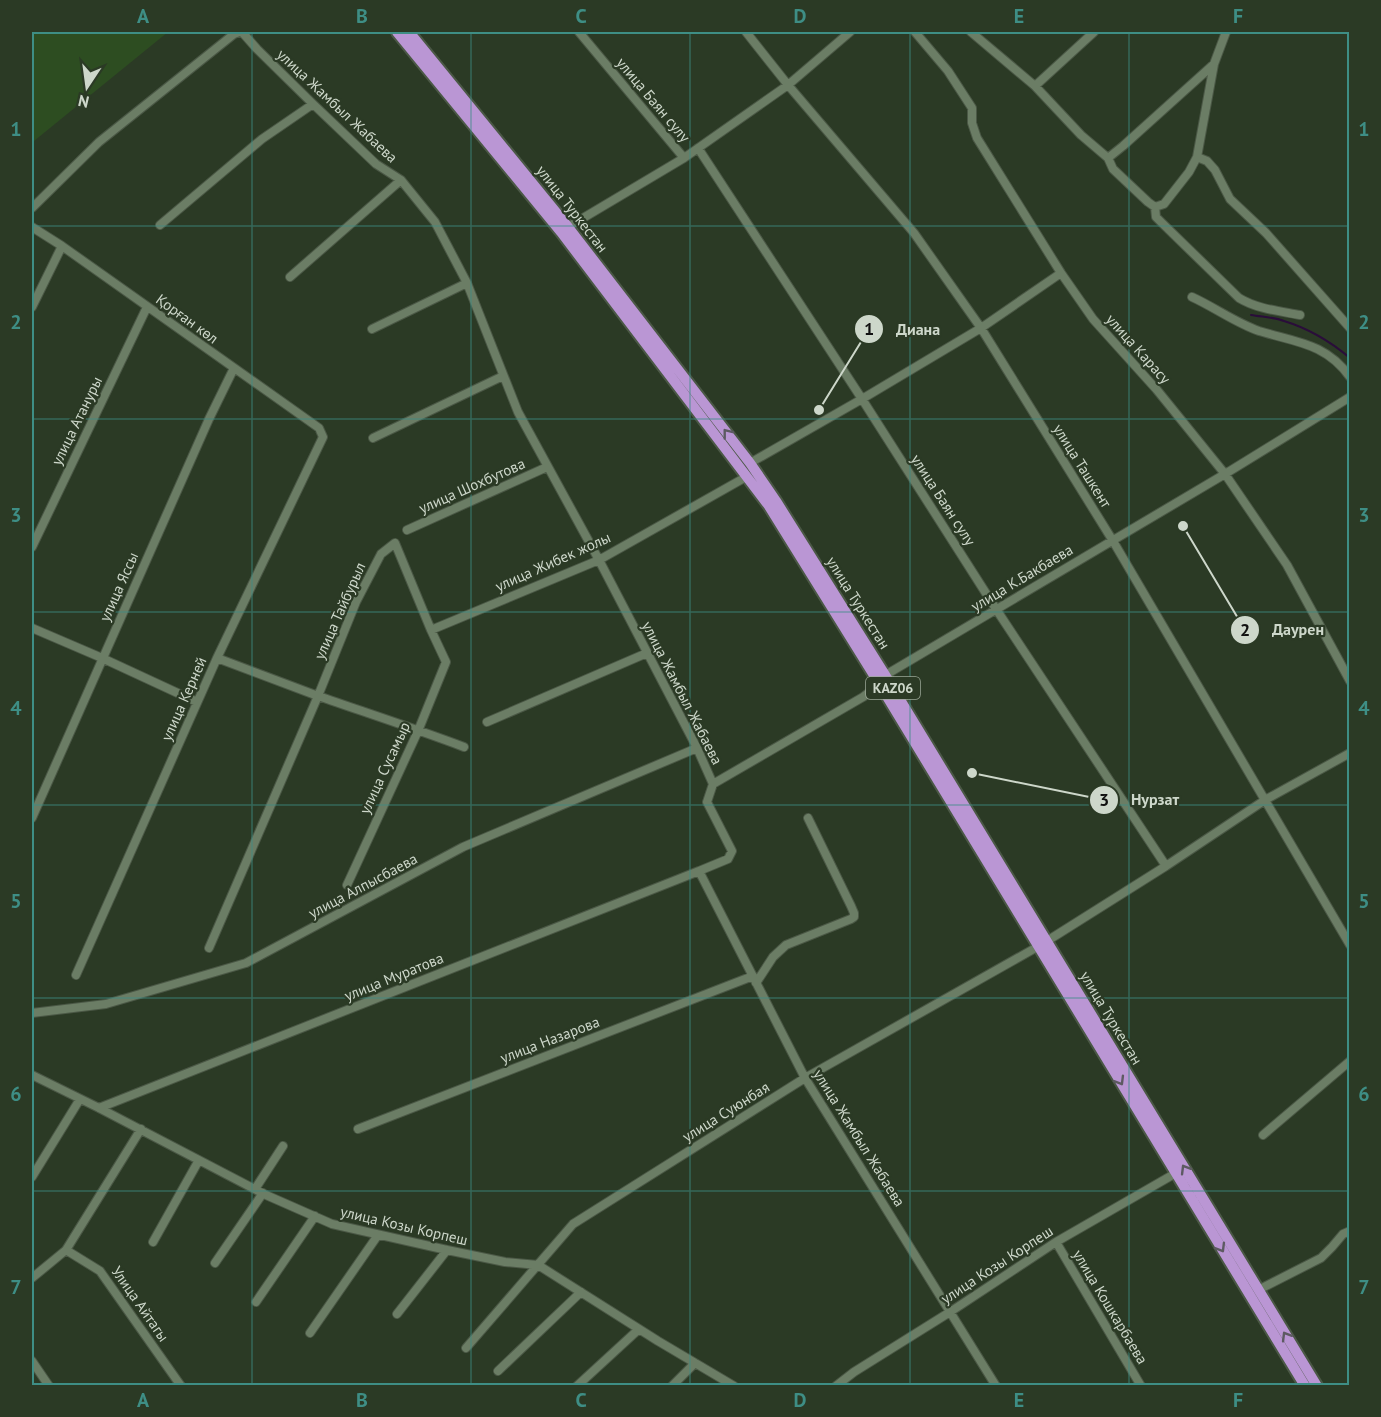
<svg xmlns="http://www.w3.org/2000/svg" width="1381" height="1417" viewBox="0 0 1381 1417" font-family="'PT Sans',sans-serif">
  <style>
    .green { fill: #2d4d21 }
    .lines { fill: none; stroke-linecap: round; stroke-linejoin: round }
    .stream { stroke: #2a0d3a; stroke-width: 2 }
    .minor-casing { stroke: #4b5846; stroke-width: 10 }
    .highway-casing { stroke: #4b5846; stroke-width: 14 }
    .minor { stroke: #6b7d65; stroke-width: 8 }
    .highway { stroke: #ba96d4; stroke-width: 10 }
    .oneway { stroke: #5d5a62 }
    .grid { fill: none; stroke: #3e8e85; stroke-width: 1.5; stroke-opacity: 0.55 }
    .labels { text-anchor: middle; stroke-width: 4.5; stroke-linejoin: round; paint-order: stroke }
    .shield { fill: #2b3a25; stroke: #9ca898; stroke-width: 1.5 }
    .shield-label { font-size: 14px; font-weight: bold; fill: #cdd7ca }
    .street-label { font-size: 15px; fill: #cdd7ca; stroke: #2b3a25 }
    .leader { fill: none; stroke: #cdd7ca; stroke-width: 2 }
    .callout-dot { fill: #cdd7ca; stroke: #2b3a25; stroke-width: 2 }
    .mark-label { font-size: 18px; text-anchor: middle; font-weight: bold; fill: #111 }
    .callout-label { font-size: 16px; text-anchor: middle; font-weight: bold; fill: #cdd7ca; stroke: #2b3a25; stroke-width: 4.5; stroke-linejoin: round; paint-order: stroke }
    .neatline { fill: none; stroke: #3e8e85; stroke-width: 2 }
    .grid-label { font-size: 20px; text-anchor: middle; font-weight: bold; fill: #3e8e85 }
  </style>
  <rect width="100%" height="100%" fill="#2b3a25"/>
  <path class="green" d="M32,32H168L34,141L32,139Z"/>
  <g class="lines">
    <path class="stream" d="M1251,315C1262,317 1274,317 1284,321C1307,328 1331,342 1350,358"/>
    <g class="minor-casing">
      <path id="minor" d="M242,32L257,49L313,104L376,164L401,180L435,222L467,283L518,412L599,560L697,748L713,784L707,802L732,851L728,859L699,871L805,1078L996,1386
        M579,32L684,158
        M746,32L788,85L914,233L981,328L1113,541L1350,945
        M915,32L948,71L972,108V123L977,138L1061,273L1093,319L1157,390L1225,474L1287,565L1350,681
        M971,32L1035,86L1094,32
        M1035,86L1081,135L1108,158L1123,146L1214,64
        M698,148L862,399L996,609L1166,866
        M1197,157L1207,161L1215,170L1230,199L1266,233L1350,328
        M1108,158L1113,169L1148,202L1155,207L1164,204L1189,172L1197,157L1214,64L1226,32
        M1155,207L1156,217L1161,222L1239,298C1257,309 1279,311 1300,315
        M32,208L99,142L234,34L239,32
        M160,225L262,139L313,104
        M32,227L62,246L319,428L323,437L217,658L76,975
        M568,227L684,158L788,85L850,32
        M290,277L401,180
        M1192,297C1214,307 1236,323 1259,331C1295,342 1326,343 1350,377
        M32,307L62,246
        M372,329L467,283
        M373,438L503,376
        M750,463L862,399L981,328L1061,273
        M407,530L547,467
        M32,547L147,307
        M32,628L102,658L197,702
        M431,630L599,560L746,477
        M487,722L647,653
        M713,784L863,697L875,688L877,680L1225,474L1350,397
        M32,818L209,419L234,368
        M347,885L418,731L446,662L431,630L395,543L381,554L356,602L318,696C367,713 416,729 464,747
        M1047,941L1166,866L1265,800L1350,753
        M209,948L318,696L217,658
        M756,983L773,957L786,945L851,919L854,917V913L851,906L808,818
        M32,1013L106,1004L246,963L463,847L697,748
        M32,1075L99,1108L266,1195L332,1224L447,1250L505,1262L538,1265L658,1341L734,1386
        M99,1108L699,871
        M358,1129L753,976
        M1263,1135L1350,1061
        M32,1177L80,1099
        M255,1189L283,1146
        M153,1242L199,1160
        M1056,1242L1141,1386
        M66,1250L100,1271L181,1386
        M215,1263L263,1193
        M32,1278L66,1250L141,1129
        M1258,1290L1321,1258L1332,1247L1343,1234L1350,1231
        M256,1302L315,1216
        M397,1314L447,1250
        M310,1333L378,1235
        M466,1348L573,1224L805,1078L1039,946
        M32,1361L49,1386
        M498,1371L581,1292
        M577,1386L639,1329
        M672,1386L695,1363
        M836,1386L854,1372L950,1312L1056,1242L1176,1173"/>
    </g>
    <g class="highway-casing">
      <path id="highway" d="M397,32L561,232L769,506L877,680L1305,1386
        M409,32L568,227L750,463L776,501L885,675L1317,1386"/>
    </g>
    <use href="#minor" class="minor"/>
    <use href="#highway" class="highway"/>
  </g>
  <defs><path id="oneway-chevron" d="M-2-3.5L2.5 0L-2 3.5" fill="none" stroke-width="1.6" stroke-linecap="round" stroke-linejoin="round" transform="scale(1.5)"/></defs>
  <g class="oneway">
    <use href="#oneway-chevron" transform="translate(727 433) rotate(-128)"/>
    <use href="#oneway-chevron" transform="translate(1120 1081) rotate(59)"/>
    <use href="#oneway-chevron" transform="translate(1185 1169) rotate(-121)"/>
    <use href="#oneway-chevron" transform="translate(1221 1248) rotate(59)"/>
    <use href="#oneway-chevron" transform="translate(1286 1336) rotate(-121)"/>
  </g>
  <path class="grid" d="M252,32V1386M471,32V1386M690,32V1386M910,32V1386M1129,32V1386M32,226H1350M32,419H1350M32,612H1350M32,805H1350M32,998H1350M32,1191H1350"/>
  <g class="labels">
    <rect class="shield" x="866" y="677" width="54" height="22" rx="4.5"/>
    <g class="shield-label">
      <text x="893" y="693">KАZ06</text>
    </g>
    <g class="street-label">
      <text transform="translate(653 100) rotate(50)" y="5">улица Баян сулу</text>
      <text transform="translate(337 106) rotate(43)" y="5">улица Жамбыл Жабаева</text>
      <text transform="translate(572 209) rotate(52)" y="5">улица Туркестан</text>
      <text transform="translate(187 319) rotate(36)" y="5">Қорған көл</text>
      <text transform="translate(1138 349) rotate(48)" y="5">улица Карасу</text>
      <text transform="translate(77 421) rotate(-64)" y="5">улица Атануры</text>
      <text transform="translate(1082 466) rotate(58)" y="5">улица Ташкент</text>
      <text transform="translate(472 486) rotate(-24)" y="5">улица Шохбутова</text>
      <text transform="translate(943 500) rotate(57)" y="5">улица Баян сулу</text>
      <text transform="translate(553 562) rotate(-24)" y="5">улица Жибек жолы</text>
      <text transform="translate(1022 578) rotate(-31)" y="5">улица К.Бакбаева</text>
      <text transform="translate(119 587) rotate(-66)" y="5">улица Яссы</text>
      <text transform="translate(858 603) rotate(58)" y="5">улица Туркестан</text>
      <text transform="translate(340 611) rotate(-66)" y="5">улица Тайбурыл</text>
      <text transform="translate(682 693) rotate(63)" y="5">улица Жамбыл Жабаева</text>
      <text transform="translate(184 699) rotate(-66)" y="5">улица Керней</text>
      <text transform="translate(385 768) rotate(-65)" y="5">улица Сусамыр</text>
      <text transform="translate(363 886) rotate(-28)" y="5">улица Алпысбаева</text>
      <text transform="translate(394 977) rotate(-22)" y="5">улица Муратова</text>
      <text transform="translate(1111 1018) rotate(59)" y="5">улица Туркестан</text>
      <text transform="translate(550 1040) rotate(-21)" y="5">улица Назарова</text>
      <text transform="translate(726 1112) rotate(-32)" y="5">улица Суюнбая</text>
      <text transform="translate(859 1138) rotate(58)" y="5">улица Жамбыл Жабаева</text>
      <text transform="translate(404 1226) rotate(13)" y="5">улица Козы Корпеш</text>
      <text transform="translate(997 1265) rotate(-33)" y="5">улица Козы Корпеш</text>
      <text transform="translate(140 1304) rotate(55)" y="5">Улица Айтагы</text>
      <text transform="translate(1110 1307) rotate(59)" y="5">улица Кошкарбаева</text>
    </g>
  </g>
  <path class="leader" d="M819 410L869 329M1183 526L1245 630M972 773L1104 800"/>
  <g class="callout-dot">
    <circle cx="819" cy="410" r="6"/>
    <circle cx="1183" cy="526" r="6"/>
    <circle cx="972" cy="773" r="6"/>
    <circle cx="869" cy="329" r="15"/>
    <circle cx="1245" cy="630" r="15"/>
    <circle cx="1104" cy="800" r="15"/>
  </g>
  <g class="mark-label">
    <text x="869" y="335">1</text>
    <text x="1245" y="636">2</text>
    <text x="1104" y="806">3</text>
  </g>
  <g class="callout-label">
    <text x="918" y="335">Диана</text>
    <text x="1298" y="635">Даурен</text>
    <text x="1155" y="805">Нурзат</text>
  </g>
  <rect width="1381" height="1417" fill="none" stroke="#2b3a25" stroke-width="66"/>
  <g transform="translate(87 87) rotate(193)" stroke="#2b3a25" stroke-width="4.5" paint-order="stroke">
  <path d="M0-4.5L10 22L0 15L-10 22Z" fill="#cdd7ca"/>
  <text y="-9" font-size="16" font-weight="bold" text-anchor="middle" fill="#cdd7ca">N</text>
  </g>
  <rect x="33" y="33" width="1315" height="1351" class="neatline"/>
  <g class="grid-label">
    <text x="143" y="23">A</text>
    <text x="362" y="23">B</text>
    <text x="581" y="23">C</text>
    <text x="800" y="23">D</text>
    <text x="1019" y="23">E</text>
    <text x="1238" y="23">F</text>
    <text x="16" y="136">1</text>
    <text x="1364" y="136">1</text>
    <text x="16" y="329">2</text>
    <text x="1364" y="329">2</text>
    <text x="16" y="522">3</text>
    <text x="1364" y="522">3</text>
    <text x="16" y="715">4</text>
    <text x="1364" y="715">4</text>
    <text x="16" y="908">5</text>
    <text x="1364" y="908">5</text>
    <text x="16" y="1101">6</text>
    <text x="1364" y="1101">6</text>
    <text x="16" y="1294">7</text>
    <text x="1364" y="1294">7</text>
    <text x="143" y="1407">A</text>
    <text x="362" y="1407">B</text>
    <text x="581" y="1407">C</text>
    <text x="800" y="1407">D</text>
    <text x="1019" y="1407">E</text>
    <text x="1238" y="1407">F</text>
  </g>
</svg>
